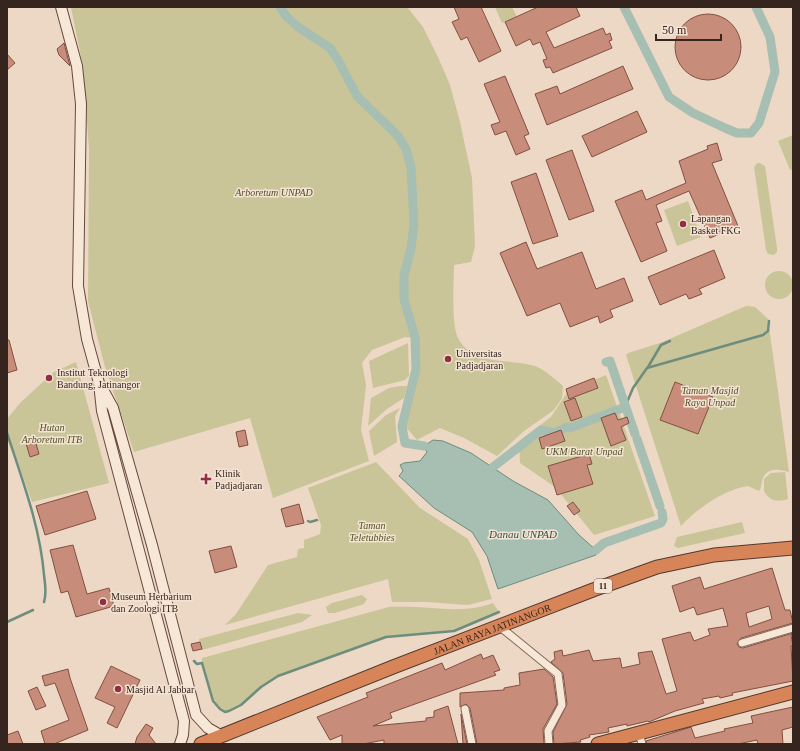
<svg xmlns="http://www.w3.org/2000/svg" width="800" height="751" viewBox="0 0 800 751" font-family="Georgia,serif">
  <style>
    .green { fill: #c9c598 }
    .water { fill: #a6bfb2; stroke: #6d8d7e }
    .lines { fill: none; stroke-linecap: round; stroke-linejoin: round }
    .stream { stroke: #6d8d7e; stroke-width: 2.5 }
    .canal { stroke: #a6bfb2; stroke-width: 9 }
    .building { fill: #c88c7b; stroke: #834f42; fill-rule: evenodd }
    .street-casing { stroke: #85695b; stroke-width: 9 }
    .secondary-casing { stroke: #674a3e; stroke-width: 12 }
    .highway-casing { stroke: #53392f; stroke-width: 15 }
    .street { stroke: #f7e7d7; stroke-width: 7 }
    .secondary { stroke: #f7e7d7; stroke-width: 10 }
    .highway { stroke: #d78558; stroke-width: 13 }
    .poi-dot { fill: #922e43; stroke: #f4e3d3; stroke-width: 1.5 }
    .labels { text-anchor: middle; stroke-width: 3; stroke-linejoin: round; paint-order: stroke }
    .shield { fill: #f4e3d3; stroke: #6f5e55; stroke-width: 1 }
    .shield-label { font-size: 9px; font-weight: bold; fill: #36251f }
    .park-label { font-size: 10px; font-style: italic; fill: #505226; stroke: #f4e3d3 }
    .poi-label { font-size: 10px; fill: #36251f; stroke: #f4e3d3; text-anchor: start }
    .street-label { font-size: 10px; fill: #36251f; stroke: #f4e3d3 }
    .water-label { font-size: 11px; font-style: italic; fill: #2e554b; stroke: #f4e3d3 }
  </style>
  <rect width="100%" height="100%" fill="#ecd8c4"/>
  <path class="green" d="M71,7H407L423,27L438,57L450,85L460,122L472,178L475,246L471,262L454,265C454,281 451,324 458,338C473,367 511,358 535,366C545,370 555,379 563,386L562,398L554,410L524,431L497,456L464,438L440,428L417,440L406,427L415,368L413,338L405,337L372,350L362,363L366,385L361,430L369,461L273,498L250,418L134,452L105,367L88,301L89,149L83,67Z
    M495,7H512L517,17L502,23Z
    M793,135V169L790,170L778,141Z
    M757,163H760L765,166L777,248V252L774,255L768,254L766,250L754,167Z
    M688,201L701,237L677,246L664,210Z
    M765 285a14 14 0 1 1 28 0a14 14 0 1 1-28 0Z
    M746,306L755,307L768,319L789,472C780,469 767,467 763,478C761,483 762,487 759,491L748,486C723,490 698,508 681,526L626,355L628,353L660,343Z
    M408,343L409,376L405,380L373,388L369,361Z
    M76,362L109,483L32,502L7,431V419L21,402L54,372Z
    M606,375L655,516L594,535L555,487L520,463L519,441L551,417L568,391Z
    M400,386H407L404,398L387,409L368,426L371,398L389,388Z
    M400,408L395,416L397,442L374,456L369,431L386,415Z
    M376,462L420,508L468,539L479,560L492,599L468,605L426,602H392L388,579L225,625L236,614L268,565L297,557L298,549L304,548V540L320,534L321,525L308,488Z
    M785,472L788,499C778,502 770,502 764,491V479L771,473Z
    M742,522L745,533L678,548L674,546L677,537Z
    M362,595L367,599L364,604L335,613H328L326,607L332,603Z
    M493,603L499,612L471,625L454,630L386,637L278,676L261,687L241,705L229,711L225,712L220,709L213,701L202,663V658L389,607C425,604 458,616 493,603Z
    M298,613L312,615L302,622L202,650L199,639Z"/>
  <path class="water" d="M433,440L443,441L471,453L513,481L548,500L579,535L596,550V555L498,589L487,556L472,532L434,508L399,476L403,471L400,465L404,463L420,461L427,452L424,446Z"/>
  <g class="lines">
    <path class="stream" d="M648,367L661,345L670,341
      M625,407L633,388L647,368L763,335L768,331L769,321
      M7,433C22,479 40,526 44,575C45,584 47,593 44,602
      M308,521L310,522L317,520
      M7,622L33,610
      M194,661L197,664L202,663L213,701L220,709L225,712L229,711L241,705L261,687L278,676L386,637L454,631L499,612"/>
    <path class="canal" d="M280,7L286,16L298,27L330,48L338,60L357,96L398,136L406,149L411,167L414,224L411,249L404,275V299L415,337L416,369L402,426L405,443L424,446
      M624,7L669,97L693,113L725,128L737,133H751L759,123L775,72L770,37L756,7
      M606,362L610,361L635,434
      M637,439L660,506
      M493,467L541,430L554,433L567,427L570,428L625,407
      M596,550L604,543L661,523L663,519L662,512"/>
  </g>
  <path class="building" d="M454,7H481L501,51L479,62L467,37L461,40L452,22L459,19Z
    M538,7H576L580,16L546,32L554,48L603,28L606,35L610,33L612,40L609,41L612,48L553,73L550,67L546,68L543,60L547,59L540,42L533,45L530,39L516,46L505,22Z
    M675 47a33 33 0 1 1 66 0a33 33 0 1 1-66 0Z
    M64,43L70,66L59,55L57,49Z
    M7,54L15,63L7,70Z
    M623,66L633,89L547,125L535,94L557,86L560,94Z
    M505,76L529,134L524,136L530,149L516,155L506,131L495,135L491,125L500,122L484,84Z
    M637,111L647,132L592,157L582,136Z
    M717,143L722,160L712,163L738,226L710,238L689,191L656,205L662,221L656,223L667,251L641,262L615,201L642,190L646,200L686,183L679,161L708,149L707,146Z
    M572,150L594,211L569,220L546,160Z
    M536,173L558,236L533,244L511,182Z
    M526,242L537,269L582,252L596,289L624,278L633,301L610,310L613,317L600,323L598,316L570,327L560,303L527,316L500,253Z
    M714,250L725,278L699,289L702,294L689,299L686,294L660,305L648,277Z
    M7,340H9L17,370L7,373Z
    M594,378L598,388L569,399L566,389Z
    M675,382L713,397L698,434L660,420Z
    M575,398L582,417L571,421L564,402Z
    M615,413L618,420L627,417L629,423L621,427L626,440L611,446L601,418Z
    M245,430L248,445L239,447L236,432Z
    M561,430L565,441L542,449L539,438Z
    M34,437L39,454L30,457L25,440Z
    M589,454L592,464L587,465L593,484L557,495L548,466Z
    M87,491L96,519L45,535L36,506Z
    M573,502L580,511L574,515L567,506Z
    M299,504L304,523L286,527L281,509Z
    M73,545L87,594L109,588L114,606L76,617L68,591L61,593L50,550Z
    M231,546L237,567L215,573L209,551Z
    M772,568L785,610H790L793,623L741,638L737,644L739,647L743,648L793,633L791,635L793,646H791L793,681L732,693L733,695L720,698L719,696L702,699L704,703L675,711L649,722L648,721L627,726V724L608,728L609,732L589,735L590,737L580,740L581,742L554,744L553,732L567,704L563,673L551,662L555,659L554,652L562,650L563,656L589,650L593,661L620,658L622,668L640,664L638,653L652,651L666,694L677,691L662,639L690,632L694,641L710,635L708,629L728,626L723,608L697,615L694,607L680,612L672,586L700,577L704,589ZM769,606L772,619L749,627L746,613Z
    M200,642L202,649L193,651L191,644Z
    M481,654L483,659L493,655L500,670L494,672L496,675L390,713L392,718L373,726L426,721V718L434,717V711L448,706L458,744H384V740L363,744H342V735L330,740L317,717L368,697L366,693L442,663L445,670Z
    M111,666L140,680L117,728L107,723L115,707L95,698Z
    M68,669L70,678L88,730L54,744H45L41,731L69,720L55,683L45,686L42,676Z
    M544,669L553,677L557,704L543,729L544,744H477L470,708L466,704L460,707V693L504,690V688L520,685L519,673Z
    M37,687L46,706L36,710L28,691Z
    M793,707V727L782,730L783,744H758L757,740L738,744H647L646,741L691,727L695,738L725,731L724,729L753,723L751,716Z
    M461,714L467,744H463Z
    M146,724L153,728L149,735L156,744H135L137,737Z
    M18,731L23,744H7V735Z"/>
  <g class="lines">
    <g class="street-casing">
      <path id="street" d="M499,626L558,674L562,705L548,731L549,744
        M742,643L793,628
        M465,709L472,744
        M639,733L642,744"/>
    </g>
    <g class="secondary-casing">
      <path id="secondary" d="M61,7L77,66L81,104L78,286L87,339L99,383L102,411L184,721L183,735L180,744
        M102,388L113,408L152,545L196,715L208,728L222,736"/>
    </g>
    <g class="highway-casing">
      <g id="highway">
        <path id="s1" d="M201,744L393,667L593,590L657,567L714,555L793,548"/>
        <path d="M598,744L793,692"/>
      </g>
    </g>
    <use href="#street" class="street"/>
    <use href="#secondary" class="secondary"/>
    <use href="#highway" class="highway"/>
  </g>
  <g class="poi-dot">
    <circle cx="683" cy="224" r="4"/>
    <circle cx="448" cy="359" r="4"/>
    <circle cx="49" cy="378" r="4"/>
    <path d="M204 473h4v4h4v4h-4v4h-4v-4h-4v-4h4z"/>
    <circle cx="103" cy="602" r="4"/>
    <circle cx="118" cy="689" r="4"/>
  </g>
  <g class="labels">
    <rect class="shield" x="594" y="579" width="18" height="14" rx="3"/>
    <g class="shield-label">
      <text x="603" y="589">11</text>
    </g>
    <g class="park-label">
      <text x="274" y="196">Arboretum UNPAD</text>
      <text x="710" y="394">Taman Masjid<tspan x="710" dy="12">Raya Unpad</tspan></text>
      <text x="52" y="431">Hutan<tspan x="52" dy="12">Arboretum ITB</tspan></text>
      <text x="584" y="455">UKM Barat Unpad</text>
      <text x="372" y="529">Taman<tspan x="372" dy="12">Teletubbies</tspan></text>
    </g>
    <g class="poi-label">
      <text x="691" y="222">Lapangan<tspan x="691" dy="12">Basket FKG</tspan></text>
      <text x="456" y="357">Universitas<tspan x="456" dy="12">Padjadjaran</tspan></text>
      <text x="57" y="376">Institut Teknologi<tspan x="57" dy="12">Bandung, Jatinangor</tspan></text>
      <text x="215" y="477">Klinik<tspan x="215" dy="12">Padjadjaran</tspan></text>
      <text x="111" y="600">Museum Herbarium<tspan x="111" dy="12">dan Zoologi ITB</tspan></text>
      <text x="126" y="693">Masjid Al Jabbar</text>
    </g>
    <g class="street-label">
      <text dy="4" stroke="none"><textPath href="#s1" startOffset="313">JALAN RAYA JATINANGOR</textPath></text>
    </g>
    <g class="water-label">
      <text x="523" y="538">Danau UNPAD</text>
    </g>
  </g>
  <rect width="800" height="751" fill="none" stroke="#36251f" stroke-width="16"/>
  <path d="M656 34v6h65v-6" fill="none" stroke="#36251f" stroke-width="2"/>
  <text x="662" y="34" font-size="12" fill="#36251f" stroke="#f4e3d3" stroke-width="3" paint-order="stroke">50 m</text>
</svg>
